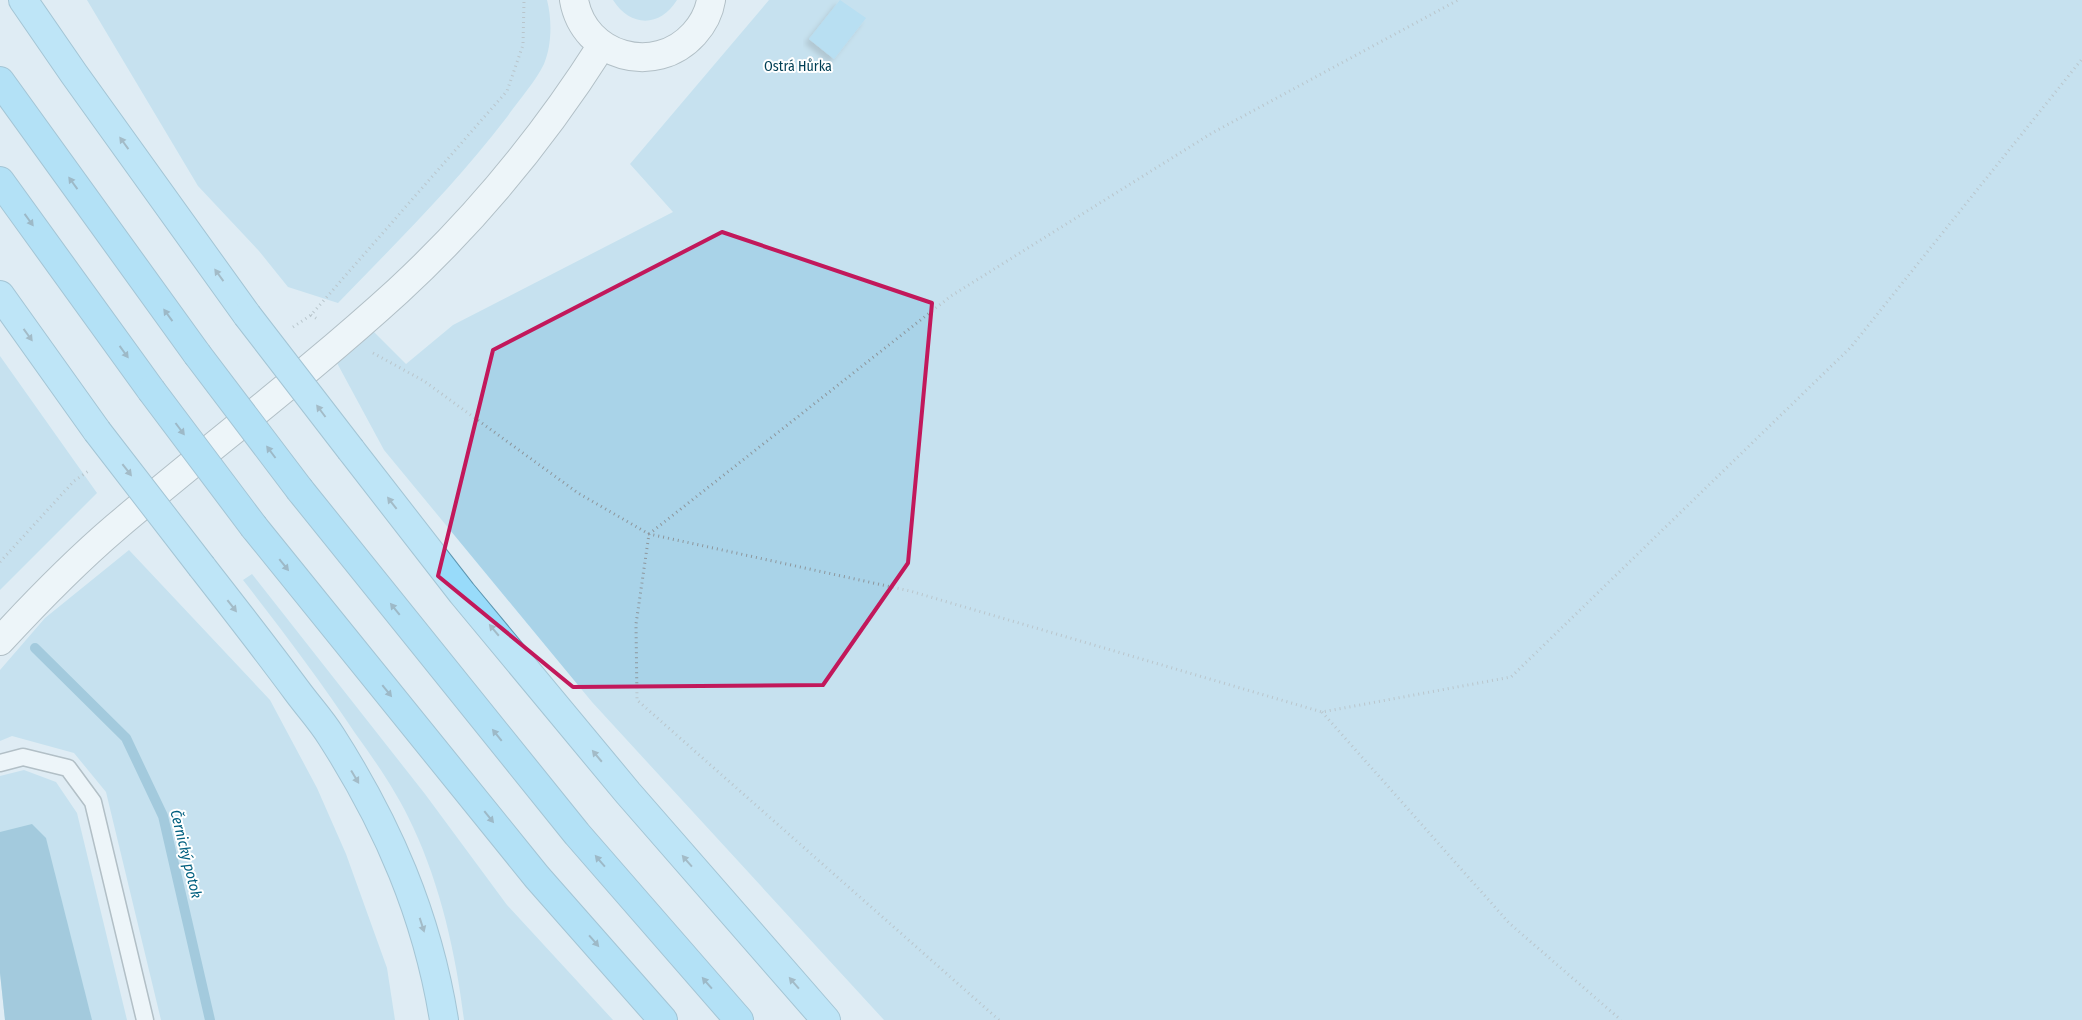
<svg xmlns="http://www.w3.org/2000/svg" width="2082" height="1020" viewBox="0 0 2082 1020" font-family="'Fira Sans Condensed',sans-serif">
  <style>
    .green { fill: #a9d3e8 }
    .water { fill: #5ca1c1 }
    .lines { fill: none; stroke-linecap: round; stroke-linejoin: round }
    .stream { stroke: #5ca1c1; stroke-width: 10 }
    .building { fill: #89cef0; filter: url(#shadow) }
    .service-casing { stroke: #7c888f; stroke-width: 19 }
    .secondary-casing { stroke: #7c888f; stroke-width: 30 }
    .trunk-casing { stroke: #5d95af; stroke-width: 30 }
    .motorway-casing { stroke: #5d95af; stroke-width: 30 }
    .path { stroke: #8d969c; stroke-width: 3; stroke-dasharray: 1 4; stroke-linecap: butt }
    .service { stroke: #fff; stroke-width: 16 }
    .secondary { stroke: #fff; stroke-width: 28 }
    .trunk { stroke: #98dbfa; stroke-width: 28 }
    .motorway { stroke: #7fd2f9; stroke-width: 28 }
    .trunk-bridge-casing { stroke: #5d95af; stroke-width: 30; stroke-linecap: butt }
    .motorway-bridge-casing { stroke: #5d95af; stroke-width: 30; stroke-linecap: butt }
    .trunk-bridge { stroke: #98dbfa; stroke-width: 28 }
    .motorway-bridge { stroke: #7fd2f9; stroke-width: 28 }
    .oneway { fill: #5b7f90 }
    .oneway2 { fill: #4e7a90 }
    .marked { fill: none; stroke: #c2185b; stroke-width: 4; stroke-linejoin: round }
    .labels { text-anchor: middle; stroke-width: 4; stroke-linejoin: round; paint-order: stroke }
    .park-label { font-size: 14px; fill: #003f55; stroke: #fff }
    .water-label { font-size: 15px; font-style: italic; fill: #005f7f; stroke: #fff }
  </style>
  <defs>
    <filter id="shadow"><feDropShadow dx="-4.5" dy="4.5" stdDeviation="2.5" flood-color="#0004"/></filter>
  </defs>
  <rect width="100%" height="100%" fill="#dfecf4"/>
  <path class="green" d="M87,0H547C552,19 552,45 544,64C536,81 518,101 507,117C456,184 396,243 338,303L288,287L259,251L198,186Z
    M613,0H677C660,28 630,27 613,0Z
    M769,0H2082V1020H884L592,702L384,450L337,363L373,331L406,364L453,325L673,212L630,164Z
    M0,356L97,493L0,590Z
    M129,550L270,700L317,788L346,854L387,968L395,1020H161L106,792L74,753L12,736L0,741V670L45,618Z
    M252,574L425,794L507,905L613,1020H464C456,955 441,887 413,827C398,794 376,762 355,733C320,680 282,630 243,580Z
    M24,770L56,782L77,813L127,1020H5L0,973V776Z"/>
  <path class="water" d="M32,824L46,838L92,1020H5L0,973V832Z"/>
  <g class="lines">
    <path class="stream" d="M35,648L126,738L163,816L210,1020"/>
  </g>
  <path class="building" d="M840,0L866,18L834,59L809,39Z"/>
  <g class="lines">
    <g class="service-casing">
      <path id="service" d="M0,763L23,757L68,768L93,802L145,1020"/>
    </g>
    <g class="secondary-casing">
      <path id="secondary" d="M574,0C584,57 655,77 694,34C702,25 709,13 711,0
        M0,641C36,602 75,562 116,527C209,448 307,374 398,291C477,218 545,135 602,45"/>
    </g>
    <g class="trunk-casing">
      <path id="trunk" d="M23,0L74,74L247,315
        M0,295L97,431
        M351,450L462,593L628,793L826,1020
        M202,567C234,608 266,649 297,691C308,706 321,720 331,736C388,825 427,915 444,1020"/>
    </g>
    <g class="motorway-casing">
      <path id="motorway" d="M0,81L197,354
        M0,181L151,390
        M300,490L577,834L739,1020
        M254,527L537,877L663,1020"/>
    </g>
    <path class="path" d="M311,315L319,320
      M293,327L311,315L507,91L523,45L524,0
      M373,353L424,381L578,493L649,534L910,591L1322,712L1511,677L1851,347L2082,59
      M0,562L74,481L90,470
      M1322,712L1509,923L1621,1020
      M999,1020L637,700L636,624L649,534L951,296L1212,133L1458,0"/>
    <use href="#service" class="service"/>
    <use href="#secondary" class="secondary"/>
    <use href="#trunk" class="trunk"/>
    <use href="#motorway" class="motorway"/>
    <g class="trunk-bridge-casing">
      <path id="trunk-bridge" d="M247,315L351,450
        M97,431L202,567"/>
    </g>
    <g class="motorway-bridge-casing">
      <path id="motorway-bridge" d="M197,354L300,490
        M151,390L254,527"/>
    </g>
    <use href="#trunk-bridge" class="trunk-bridge"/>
    <use href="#motorway-bridge" class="motorway-bridge"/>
  </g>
  <defs><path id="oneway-solid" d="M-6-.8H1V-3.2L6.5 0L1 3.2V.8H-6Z" transform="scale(1.25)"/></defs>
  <g class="oneway">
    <use href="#oneway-solid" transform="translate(124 143) rotate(-126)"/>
    <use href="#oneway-solid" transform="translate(219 275) rotate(-126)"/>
    <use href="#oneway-solid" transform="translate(28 335) rotate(54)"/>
    <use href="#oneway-solid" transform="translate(321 411) rotate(-127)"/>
    <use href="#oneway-solid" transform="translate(127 470) rotate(52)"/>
    <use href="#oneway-solid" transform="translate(392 503) rotate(-128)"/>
    <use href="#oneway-solid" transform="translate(232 606) rotate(52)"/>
    <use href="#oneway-solid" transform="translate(494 630) rotate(-130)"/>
    <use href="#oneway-solid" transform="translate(597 756) rotate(-130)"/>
    <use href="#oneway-solid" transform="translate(355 777) rotate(59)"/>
    <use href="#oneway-solid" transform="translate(687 861) rotate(-131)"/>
    <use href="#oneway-solid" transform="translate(422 925) rotate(72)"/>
    <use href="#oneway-solid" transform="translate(794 983) rotate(-131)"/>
  </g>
  <g class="oneway2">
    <use href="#oneway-solid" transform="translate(73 183) rotate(-126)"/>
    <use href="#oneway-solid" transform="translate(29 220) rotate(54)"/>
    <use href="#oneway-solid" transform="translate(168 315) rotate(-126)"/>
    <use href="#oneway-solid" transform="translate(124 352) rotate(54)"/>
    <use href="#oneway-solid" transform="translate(180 429) rotate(53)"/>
    <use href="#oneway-solid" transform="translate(271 452) rotate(-127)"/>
    <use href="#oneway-solid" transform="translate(284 565) rotate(51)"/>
    <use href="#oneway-solid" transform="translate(395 609) rotate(-129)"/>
    <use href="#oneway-solid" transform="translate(387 691) rotate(51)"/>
    <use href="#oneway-solid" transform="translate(497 735) rotate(-129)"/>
    <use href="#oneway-solid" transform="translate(489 817) rotate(51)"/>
    <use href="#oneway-solid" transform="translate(600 861) rotate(-131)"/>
    <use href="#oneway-solid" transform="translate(594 941) rotate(49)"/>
    <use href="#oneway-solid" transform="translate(707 983) rotate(-131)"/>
  </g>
  <path d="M0 0H2082V1020H0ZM722,232L932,303L908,563L823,685L573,687L438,576L493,350Z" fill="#dfecf4" fill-opacity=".55" fill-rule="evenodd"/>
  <path class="marked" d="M722,232L932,303L908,563L823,685L573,687L438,576L493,350Z"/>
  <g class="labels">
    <g class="park-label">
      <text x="798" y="71">Ostrá Hůrka</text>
    </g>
    <g class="water-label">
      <text transform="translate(186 854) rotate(76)" y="5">Černický potok</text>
    </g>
  </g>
</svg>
